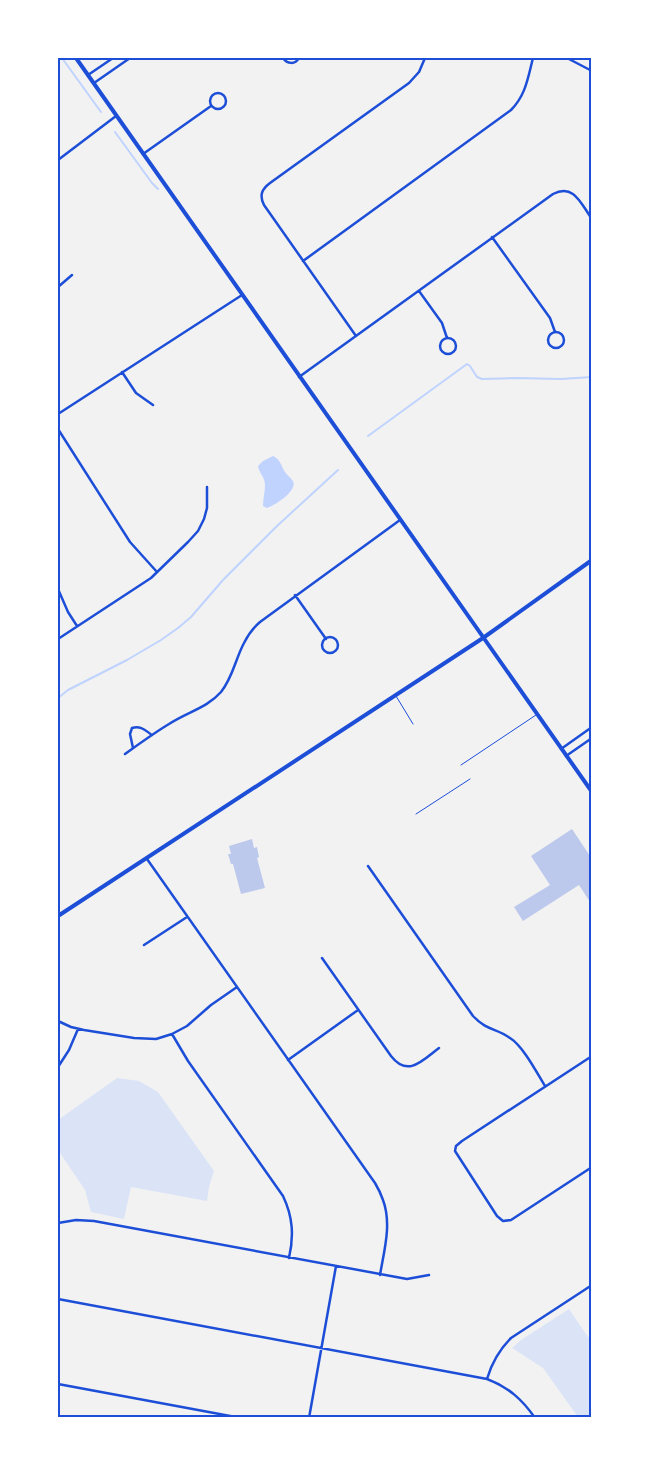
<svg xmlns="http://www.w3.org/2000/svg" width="649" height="1475" viewBox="0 0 649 1475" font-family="Jost,sans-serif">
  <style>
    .green { fill: #dbe4f7 }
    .water { fill: #bfd3fe }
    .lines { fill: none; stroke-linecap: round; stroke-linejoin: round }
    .stream { stroke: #bfd3fe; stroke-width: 2 }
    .building { fill: #bdc9ec }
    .service { stroke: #1d4ed8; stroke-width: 1 }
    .minor { stroke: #1d4ed8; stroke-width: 2.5 }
    .secondary { stroke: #1d4ed8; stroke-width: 4 }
    .neatline { fill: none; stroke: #1d4ed8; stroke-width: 2 }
  </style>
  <rect width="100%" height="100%" fill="#f2f2f2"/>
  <path class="green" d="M117,1078L139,1081L158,1092L214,1171L209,1187L207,1201L131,1187L124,1219L91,1212L85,1190L58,1150V1120Z
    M569,1309L588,1337L591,1335V1417H578L543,1368L512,1348L521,1340Z"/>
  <path class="water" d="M273,456C281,460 281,466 285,472C287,475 291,478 293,481C298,491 275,505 267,508L263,506C263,498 265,492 265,485C265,477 259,473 258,466L263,461Z"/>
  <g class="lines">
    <path class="stream" d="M62,58L101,112
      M115,132L152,183L158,189
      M368,436L467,364L470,366L477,377L482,379L517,378L561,379L592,377
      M58,698L68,690L127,660L161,640L178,628L191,617L223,580L277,526L338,470"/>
  </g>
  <path class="building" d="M572,829L592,859V905L579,885L523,921L514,907L550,885L531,856Z
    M252,839L254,848L257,847L259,857L257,858L265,888L241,894L233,864H231L228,854H231L229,846Z"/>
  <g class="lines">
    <path class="service" d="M396,696L413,724
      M461,765L536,715
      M416,814L470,779"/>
    <path class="minor" d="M283,58C287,64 295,65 299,58
      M567,58L592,71
      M88,75L113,58
      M94,83L130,58
      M210 101a8 8 0 1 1 16 0a8 8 0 1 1-16 0Z
      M143,154L211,106
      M58,160L116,116
      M492,237L550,318L555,332
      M303,261L511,110C526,95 528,77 533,58
      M58,287L72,275
      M419,291L442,323L447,338
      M548 340a8 8 0 1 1 16 0a8 8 0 1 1-16 0Z
      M356,336L264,205C259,195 262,189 270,183L409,83L419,72L425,58
      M440 346a8 8 0 1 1 16 0a8 8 0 1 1-16 0Z
      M122,372L136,393L153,405
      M299,377L553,194C574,183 581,204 592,219
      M58,414L242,295
      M58,429L130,542L157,572
      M58,589L68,612L77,626
      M295,595L326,639
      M322 645a8 8 0 1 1 16 0a8 8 0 1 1-16 0Z
      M58,639L151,578L188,542L198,531L204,519L207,508V487
      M133,748L130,734L132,728C141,725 146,731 152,735
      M561,749L592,727
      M125,754C139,744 154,733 169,724C187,712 207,708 221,692C233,677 235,660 244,643C248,635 253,628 260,622L400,520
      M566,756L592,738
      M147,859L375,1183C378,1188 381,1194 383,1200C392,1224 384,1251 380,1275
      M368,866L473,1016C487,1031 496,1028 510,1038C523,1046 537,1073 545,1086
      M144,945L187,917
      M322,958L391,1056C408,1078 423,1060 439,1048
      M58,1021L71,1027L84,1030L134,1038L156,1039L172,1034L187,1026L211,1005L237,987
      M172,1034L188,1061L283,1196C293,1217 294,1236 289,1258
      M592,1056L462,1141L456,1146L455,1151L497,1216L503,1221L511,1220L592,1167
      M288,1060L358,1010
      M58,1067L69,1050L78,1029
      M58,1223L76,1220L94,1221L407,1279L429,1275
      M58,1299L487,1379C508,1387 522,1399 535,1418
      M487,1379C492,1362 499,1350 511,1338L592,1285
      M58,1384L241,1418
      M309,1418L336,1266"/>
    <path class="secondary" d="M76,58L592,792
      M58,916L483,638L592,560"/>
  </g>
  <rect width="649" height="1475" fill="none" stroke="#ffffff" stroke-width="118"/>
  <rect x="59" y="59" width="531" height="1357" class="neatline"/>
</svg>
